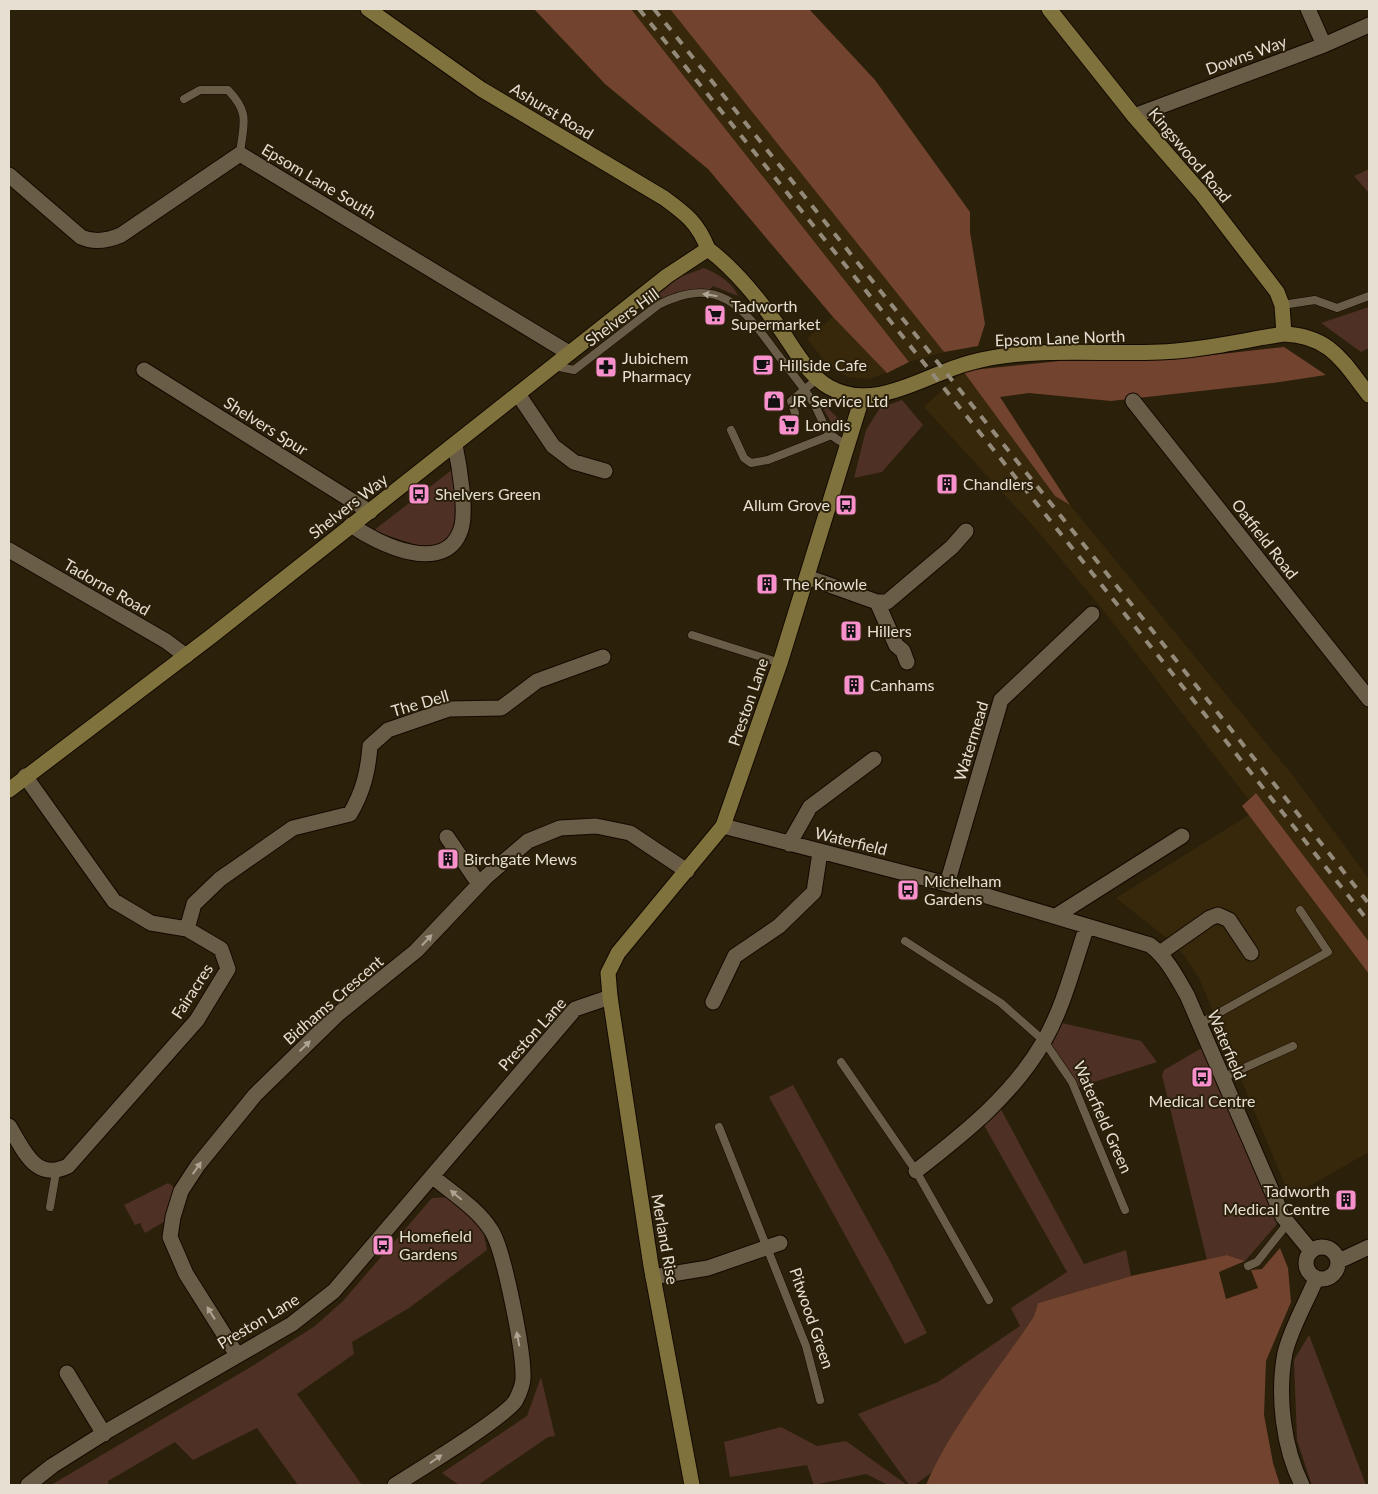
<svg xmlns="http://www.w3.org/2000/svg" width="1378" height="1494" viewBox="0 0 1378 1494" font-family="Lato,sans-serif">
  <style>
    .built { fill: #37280b }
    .green { fill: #4e3124 }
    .forest { fill: #72432f }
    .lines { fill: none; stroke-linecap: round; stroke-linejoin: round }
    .lane-casing { stroke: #130900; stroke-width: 9 }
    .street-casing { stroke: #130900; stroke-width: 17 }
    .secondary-casing { stroke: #130900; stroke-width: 17 }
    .lane { stroke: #6a5d47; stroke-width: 8 }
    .street { stroke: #6a5d47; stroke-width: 15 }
    .secondary { stroke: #80723c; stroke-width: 15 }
    .rail { stroke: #938a79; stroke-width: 4; stroke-dasharray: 9 9; stroke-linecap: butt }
    .oneway { fill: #aea493 }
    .labels { text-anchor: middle; stroke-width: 4; stroke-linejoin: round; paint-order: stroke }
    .street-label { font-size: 16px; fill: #e6dfd2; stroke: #2b200a }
    .poi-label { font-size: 16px; fill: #e6dfd2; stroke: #2b200a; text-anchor: start }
  </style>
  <rect width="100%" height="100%" fill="#2b200a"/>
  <path class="built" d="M631,9H670L944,352L909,362Z
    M833,317L887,373L868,379L848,377L827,365L807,338Z
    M963,371L1055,496L1070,505L1294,777L1369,879V942L1256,793L1248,799L1103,610L1036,529L924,407Z
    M1249,815L1369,974V1152L1290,1197L1199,978L1184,955L1163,935L1116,898Z"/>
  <path class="green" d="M1369,169V193L1354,176Z
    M704,268C718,274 732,282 738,296L713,286L706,294C685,293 667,307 646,304L680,277Z
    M1369,307V348L1361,352L1321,323Z
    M818,399L838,418L839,426L832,424Z
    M902,400L923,425L882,472L854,478L866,430L880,408Z
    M453,469L457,525L449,539L438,546L426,548L373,531Z
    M1053,1021L1141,1041L1157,1062L1075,1088L1044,1041Z
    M1209,1047L1283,1217L1245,1261L1227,1255L1207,1260L1162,1075L1164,1070L1200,1049Z
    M793,1085L889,1259L927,1333L905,1344L769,1097Z
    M997,1102L1084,1264L1126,1250L1131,1276L1038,1303L1034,1316L966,1416L932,1472L915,1485H909L858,1414L938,1382L1020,1326L1011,1308L1067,1272L981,1120Z
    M168,1183L177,1189L172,1217L145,1233L140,1223L135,1225L124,1205Z
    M458,1197L480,1216L487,1250L409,1308L352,1342L354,1354L297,1394L362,1485H298L257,1428L193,1460L175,1442L108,1481V1485H51L254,1365L315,1326L343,1301L432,1198Z
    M1309,1335L1366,1485H1312L1311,1483L1297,1440L1294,1360Z
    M541,1377L555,1436L548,1437L478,1485H459L442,1473L527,1416Z
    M781,1427L817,1446L846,1441L907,1485H888L866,1474L814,1485L807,1465L730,1477L724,1442Z"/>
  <path class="forest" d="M534,9H631L909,362L887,373L833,317L708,169L605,84Z
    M670,9H809L875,80L970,212V232L985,324L978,346L944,352Z
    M1284,347L1326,375L1273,383L1111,401L1029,393L1000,397L1070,505L1055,496L963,371L1060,361L1168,360Z
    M1256,793L1369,942V974L1242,806Z
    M1280,1248L1288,1268L1291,1302L1266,1361L1264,1415L1273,1463L1280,1485H926C952,1425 998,1371 1034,1316L1038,1303L1131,1276L1227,1255L1245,1261L1219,1272L1226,1299L1258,1288L1251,1270L1262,1269Z"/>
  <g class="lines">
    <g class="lane-casing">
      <path id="lane" d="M184,99L200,90H228C251,114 243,124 240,154
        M1282,305L1315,300L1337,308L1369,296
        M554,366L574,370L658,305C720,273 744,309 778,355C790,371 804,387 814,404C828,429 821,432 849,446
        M795,413L791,401L817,379
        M731,430L744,458L751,463L768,460L829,436
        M692,635L780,663
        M905,941L1001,1003L1044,1041L1072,1082L1125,1210
        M1199,1024L1328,952L1300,910
        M841,1062L916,1171L989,1300
        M1222,1078L1293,1046
        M719,1127L806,1346L820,1400
        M50,1207L56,1172
        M1248,1266L1257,1262L1288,1223"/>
    </g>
    <g class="street-casing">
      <path id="street" d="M1308,9L1324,45
        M1134,116L1324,45L1369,25
        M9,175L81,237C94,243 107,241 121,235L240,154L569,353
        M144,370L370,512
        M518,394L553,446L574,462L605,471
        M1133,401L1369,699
        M351,525C378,544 446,577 461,529C467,511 459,464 455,445
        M9,550L166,641L186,656
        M807,577L877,602H887L952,547L966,531
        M877,602L896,645L903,651L907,662
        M723,826L947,884L1150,945C1167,958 1176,976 1187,995L1283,1217L1311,1251
        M447,837L479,884
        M789,844L810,807L874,759
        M947,884L1001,700L1092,614
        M1056,916L1182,836
        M187,929L194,904L220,879L293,828L350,814C363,792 368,772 370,746L388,730L449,709L501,708L537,681L603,657
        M1160,953L1210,918L1218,915L1229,920L1251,953
        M713,1002L735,956L779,926L814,892L820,852
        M9,1126C24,1150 35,1182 68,1166L197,1020L228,969L221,949L187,929L151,923L114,901L25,776
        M916,1171C965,1133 1013,1095 1044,1041C1064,1006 1074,964 1087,926
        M1306 1263a16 16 0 1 1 32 0a16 16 0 1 1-32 0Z
        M1339,1261L1369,1247
        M653,1277L708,1268L780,1243
        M237,1355L186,1274L170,1237L173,1217L181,1191L198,1165L255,1095L338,1014L416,951L486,877L528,841L560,828L596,826L630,833L687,871
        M67,1373L104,1434
        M28,1485L52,1466L109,1430L292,1324L334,1291L575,1009L610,997
        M395,1485C416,1472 507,1416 516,1400C519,1394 523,1384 523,1378C524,1353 504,1249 491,1230C477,1208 452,1193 432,1176
        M1302,1485C1283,1447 1277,1395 1285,1353C1291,1328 1306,1303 1316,1279"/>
    </g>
    <g class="secondary-casing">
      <path id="secondary" d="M368,9L481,89L664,198C686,214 698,223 708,249
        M1049,9L1134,116L1201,193L1277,292L1282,305L1284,334
        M708,249C737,271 760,301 781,330C795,350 808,375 829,387C875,413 924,375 969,363C1030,346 1097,355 1160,352C1199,351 1245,340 1284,334C1331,336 1343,362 1369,395
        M9,790L213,635L667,276L708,249
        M692,1485L651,1266L610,997L608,973L618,953L723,826L780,663L862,398"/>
    </g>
    <use href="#lane" class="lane"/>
    <use href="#street" class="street"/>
    <use href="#secondary" class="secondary"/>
    <path class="rail" d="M639,9C884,313 1128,616 1369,922
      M654,9C893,307 1133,604 1369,904"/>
  </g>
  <defs><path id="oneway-solid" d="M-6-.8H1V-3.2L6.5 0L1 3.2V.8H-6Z" transform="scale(1.25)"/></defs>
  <g class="oneway">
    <use href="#oneway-solid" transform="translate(710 295) rotate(-171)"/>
    <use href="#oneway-solid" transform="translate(427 940) rotate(-47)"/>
    <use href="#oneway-solid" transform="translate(305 1046) rotate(-44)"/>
    <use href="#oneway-solid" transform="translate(197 1168) rotate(-55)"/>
    <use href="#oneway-solid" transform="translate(456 1195) rotate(-140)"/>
    <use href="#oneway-solid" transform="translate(211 1313) rotate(-122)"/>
    <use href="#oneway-solid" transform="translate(518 1339) rotate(-101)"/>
    <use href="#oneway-solid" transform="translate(436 1459) rotate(-35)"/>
  </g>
  <defs>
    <g id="supermarket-square" transform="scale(1.125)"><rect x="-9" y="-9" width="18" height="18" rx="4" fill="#f890cb" stroke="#2b200a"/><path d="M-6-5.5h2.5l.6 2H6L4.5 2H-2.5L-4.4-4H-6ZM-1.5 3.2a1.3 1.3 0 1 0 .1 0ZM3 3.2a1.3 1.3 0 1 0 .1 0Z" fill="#111"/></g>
    <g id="cafe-square" transform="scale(1.125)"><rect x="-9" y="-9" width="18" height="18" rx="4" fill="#f890cb" stroke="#2b200a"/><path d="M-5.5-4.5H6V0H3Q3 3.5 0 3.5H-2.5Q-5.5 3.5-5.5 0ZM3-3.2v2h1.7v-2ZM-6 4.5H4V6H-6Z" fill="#111"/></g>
    <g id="pharmacy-square" transform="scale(1.125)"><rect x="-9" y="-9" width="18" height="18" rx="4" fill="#f890cb" stroke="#2b200a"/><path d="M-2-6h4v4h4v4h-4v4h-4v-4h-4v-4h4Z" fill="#111"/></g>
    <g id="shop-square" transform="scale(1.125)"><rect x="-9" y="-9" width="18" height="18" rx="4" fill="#f890cb" stroke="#2b200a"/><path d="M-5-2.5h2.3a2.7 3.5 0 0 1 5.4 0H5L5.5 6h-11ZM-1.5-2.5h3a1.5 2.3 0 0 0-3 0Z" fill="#111"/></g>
    <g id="building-square" transform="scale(1.125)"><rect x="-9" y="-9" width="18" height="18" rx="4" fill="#f890cb" stroke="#2b200a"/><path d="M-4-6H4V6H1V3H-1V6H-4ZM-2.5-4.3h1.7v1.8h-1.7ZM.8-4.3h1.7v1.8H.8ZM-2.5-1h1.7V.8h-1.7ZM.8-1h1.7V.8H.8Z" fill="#111"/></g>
    <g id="bus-square" transform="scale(1.125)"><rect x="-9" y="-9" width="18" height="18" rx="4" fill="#f890cb" stroke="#2b200a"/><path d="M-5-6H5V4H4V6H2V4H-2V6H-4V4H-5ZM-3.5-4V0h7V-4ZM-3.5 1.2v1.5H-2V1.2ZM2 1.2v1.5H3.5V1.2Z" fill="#111"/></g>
  </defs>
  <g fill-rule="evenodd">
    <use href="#supermarket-square" x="715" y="315"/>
    <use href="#cafe-square" x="763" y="365"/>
    <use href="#pharmacy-square" x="606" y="367"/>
    <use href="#shop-square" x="774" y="401"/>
    <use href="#supermarket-square" x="789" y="425"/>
    <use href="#building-square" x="947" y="484"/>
    <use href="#bus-square" x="419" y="494"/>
    <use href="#bus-square" x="846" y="505"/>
    <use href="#building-square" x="767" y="584"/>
    <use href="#building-square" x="851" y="631"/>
    <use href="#building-square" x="854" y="685"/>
    <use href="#building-square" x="448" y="859"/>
    <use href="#bus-square" x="908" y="890"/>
    <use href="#bus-square" x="1202" y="1077"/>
    <use href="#building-square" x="1346" y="1200"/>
    <use href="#bus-square" x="383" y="1245"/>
  </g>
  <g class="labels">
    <g class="street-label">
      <text transform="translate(1246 55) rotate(-20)" y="6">Downs Way</text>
      <text transform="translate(552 111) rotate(31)" y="6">Ashurst Road</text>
      <text transform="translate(1190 155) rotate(50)" y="6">Kingswood Road</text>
      <text transform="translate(319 181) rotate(31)" y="6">Epsom Lane South</text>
      <text transform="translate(622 317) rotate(-36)" y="6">Shelvers Hill</text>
      <text transform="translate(1060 338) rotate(-2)" y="6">Epsom Lane North</text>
      <text transform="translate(266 426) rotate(32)" y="6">Shelvers Spur</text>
      <text transform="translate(348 506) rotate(-38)" y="6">Shelvers Way</text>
      <text transform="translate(1265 539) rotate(52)" y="6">Oatfield Road</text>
      <text transform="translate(107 587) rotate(30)" y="6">Tadorne Road</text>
      <text transform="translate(748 702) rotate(-71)" y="6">Preston Lane</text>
      <text transform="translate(420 703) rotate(-16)" y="6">The Dell</text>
      <text transform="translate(971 741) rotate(-73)" y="6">Watermead</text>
      <text transform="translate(851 841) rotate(14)" y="6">Waterfield</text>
      <text transform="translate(192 991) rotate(-57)" y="6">Fairacres</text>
      <text transform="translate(333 1000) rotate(-41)" y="6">Bidhams Crescent</text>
      <text transform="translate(532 1034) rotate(-48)" y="6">Preston Lane</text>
      <text transform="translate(1227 1045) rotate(67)" y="6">Waterfield</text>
      <text transform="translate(1103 1117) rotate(66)" y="6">Waterfield Green</text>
      <text transform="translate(665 1239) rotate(80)" y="6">Merland Rise</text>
      <text transform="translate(812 1318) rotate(71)" y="6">Pitwood Green</text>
      <text transform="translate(258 1321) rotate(-31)" y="6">Preston Lane</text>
    </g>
    <g class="poi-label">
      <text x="731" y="312">Tadworth<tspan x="731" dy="18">Supermarket</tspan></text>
      <text x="622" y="364">Jubichem<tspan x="622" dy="18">Pharmacy</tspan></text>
      <text x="779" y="371">Hillside Cafe</text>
      <text x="790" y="407">JR Service Ltd</text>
      <text x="805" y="431">Londis</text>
      <text x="963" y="490">Chandlers</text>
      <text x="435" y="500">Shelvers Green</text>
      <text x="830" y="511" text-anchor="end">Allum Grove</text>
      <text x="783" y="590">The Knowle</text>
      <text x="867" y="637">Hillers</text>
      <text x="870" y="691">Canhams</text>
      <text x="464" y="865">Birchgate Mews</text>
      <text x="924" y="887">Michelham<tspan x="924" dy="18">Gardens</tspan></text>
      <text x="1202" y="1107" text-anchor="middle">Medical Centre</text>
      <text x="1330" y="1197" text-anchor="end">Tadworth<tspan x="1330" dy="18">Medical Centre</tspan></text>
      <text x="399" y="1242">Homefield<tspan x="399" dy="18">Gardens</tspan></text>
    </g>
  </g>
  <rect width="1378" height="1494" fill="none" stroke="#e6dfd2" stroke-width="20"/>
</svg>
